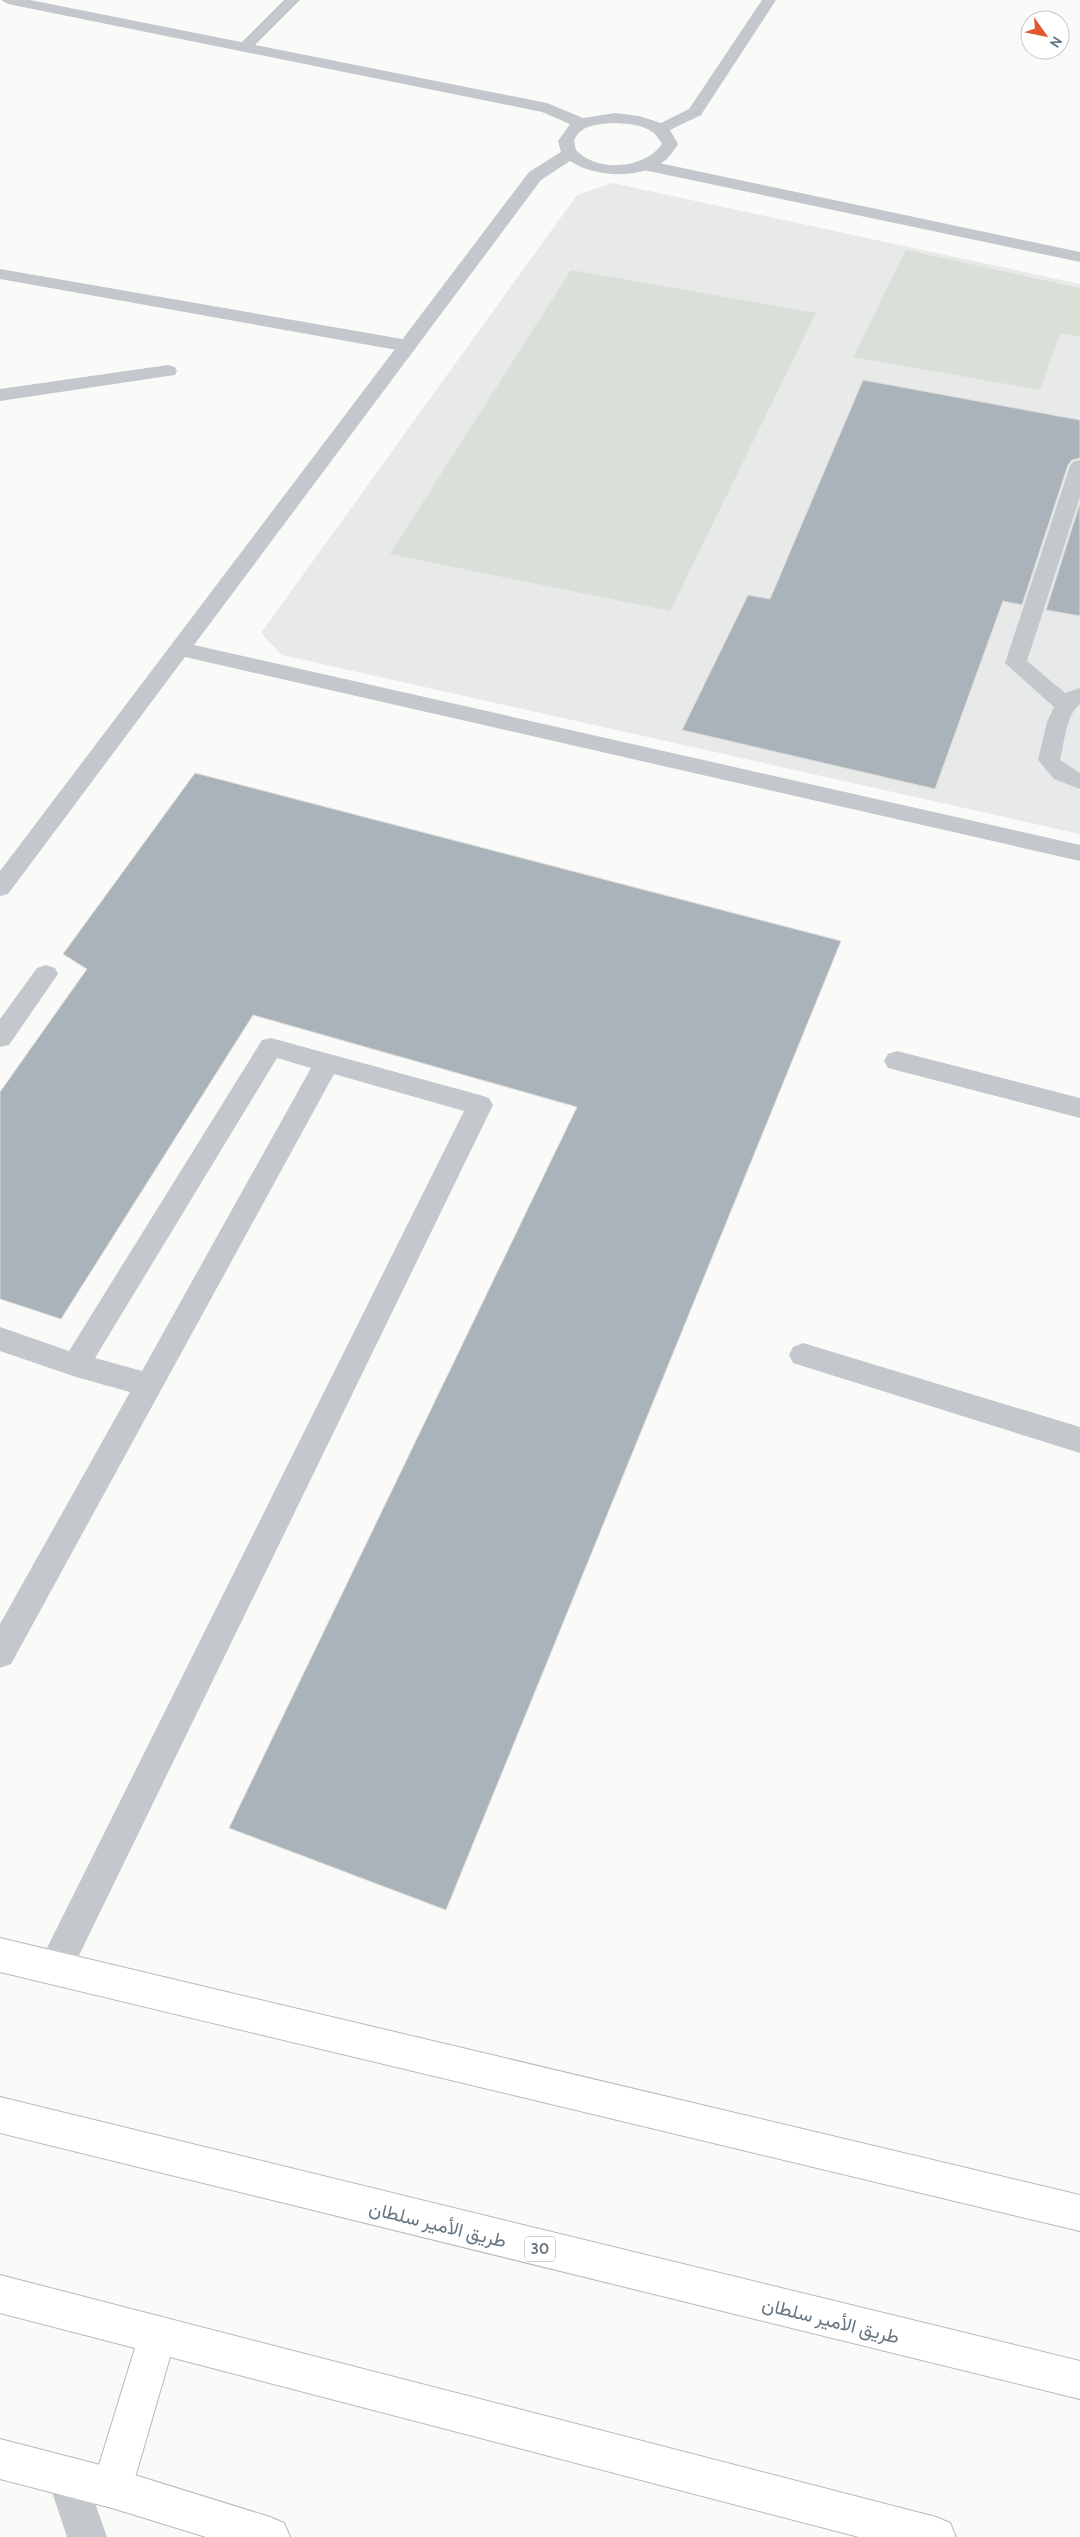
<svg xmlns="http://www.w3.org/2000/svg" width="1080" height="2537" viewBox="0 0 1080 2537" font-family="Cabin,Vazirmatn,sans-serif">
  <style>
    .built { fill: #e8e9e9 }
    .green { fill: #dadfd7 }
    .building { fill: #aab3b9; stroke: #dcdcda }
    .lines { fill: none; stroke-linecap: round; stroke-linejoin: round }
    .secondary-casing { stroke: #b3babf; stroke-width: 2 }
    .primary-casing { stroke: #b5babe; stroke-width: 2 }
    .service { fill: #c3c8cc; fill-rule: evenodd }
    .minor { fill: #c3c8cc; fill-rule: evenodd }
    .secondary { fill: #fff; fill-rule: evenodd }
    .primary { fill: #fff; fill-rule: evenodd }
    .labels { text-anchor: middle; stroke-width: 5; stroke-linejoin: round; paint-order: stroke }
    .shield { fill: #fff; stroke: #939fa8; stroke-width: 1 }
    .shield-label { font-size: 15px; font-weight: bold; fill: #657683 }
    .near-street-label { font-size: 19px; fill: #657683; stroke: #fff }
  </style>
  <rect width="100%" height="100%" fill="#fafaf8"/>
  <path class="built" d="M612,183L1080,284V834L282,655L261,633L577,195Z"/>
  <path class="green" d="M906,250L1080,288V337L1060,333L1040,390L853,357Z
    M571,270L816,313L670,611L390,554Z"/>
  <path class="building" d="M863,380L1080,420V458L1072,460L1068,465L1022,605L1003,601L935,789L682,730L748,595L770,599Z
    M1080,503V616L1046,610Z
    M195,773L841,941L446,1910L229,1828L577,1107L253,1015L61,1319L0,1299V1092L87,969L63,954Z"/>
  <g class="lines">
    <g class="secondary-casing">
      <path id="secondary" d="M0,1938L1080,2195V2231L0,1972Z
        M0,2439L112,2468L270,2517L284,2523L290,2537H206L112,2508L0,2479Z"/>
    </g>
    <g class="primary-casing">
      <path id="primary" d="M0,2097L1080,2361V2399L0,2133Z
        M0,2275L936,2517L950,2523L956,2537H859L170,2357L132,2488L126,2502L112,2508L98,2502L92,2488L135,2348L0,2313Z"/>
    </g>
    <path class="service" d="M284,0H300L250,50H240L237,47Z
      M645,160L1080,252V262L639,169L637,165L639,161Z
      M0,269L408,340L414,342L417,346L414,350L408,352L0,279Z
      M1080,460V497L1027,661L1065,693L1080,688V704C1065,717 1065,741 1060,760L1080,773V789L1054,779L1038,760L1047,722L1054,707L1005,663L1070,466L1073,462Z
      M46,965L55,968L58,974L9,1045L0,1047V1019L37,968Z
      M271,1038L480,1095L489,1098L493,1105L67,1980L55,1985L43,1980L38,1968L43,1956L464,1111L334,1074L11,1664L0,1668V1624L130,1392L76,1377L0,1351V1327L69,1351L262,1040ZM277,1058L311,1068L142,1371L95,1358Z
      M897,1051L1080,1098V1118L888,1068L884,1061L888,1054Z
      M803,1343L1080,1427V1453L793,1363L789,1355L793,1347Z
      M67,2457L81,2463L107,2537H67L47,2477L53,2463Z"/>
    <path class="minor" d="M1,0H30L547,103L583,118L615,113L639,116L661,123L689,109L762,0H776L701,115L670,130L678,144C673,152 668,159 660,164C635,179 594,177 570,161L541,180L194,645L1080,845V861L185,657L8,894L0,896V871L529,172L561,152L558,141L570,124L542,112L8,4ZM615,123C633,124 653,125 662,144C645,169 597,173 576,150L574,141C580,124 600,124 615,123Z
      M168,365L175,367L177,371L175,375L0,401V389Z"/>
    <use href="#secondary" class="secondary"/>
    <use href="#primary" class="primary"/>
  </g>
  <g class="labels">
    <rect class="shield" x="525" y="2236.5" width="30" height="25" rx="4"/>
    <g class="shield-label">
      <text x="540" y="2254">30</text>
    </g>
    <g class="near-street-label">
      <text transform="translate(438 2224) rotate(14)" y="7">طريق الأمير سلطان</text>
      <text transform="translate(831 2320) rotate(14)" y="7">طريق الأمير سلطان</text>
    </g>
  </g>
  <g transform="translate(1045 35) rotate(123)"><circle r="24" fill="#ffffff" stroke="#c1c8cd"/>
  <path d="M0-4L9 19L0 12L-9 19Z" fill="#e4572e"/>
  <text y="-8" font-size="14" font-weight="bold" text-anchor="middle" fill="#657683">N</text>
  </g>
</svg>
